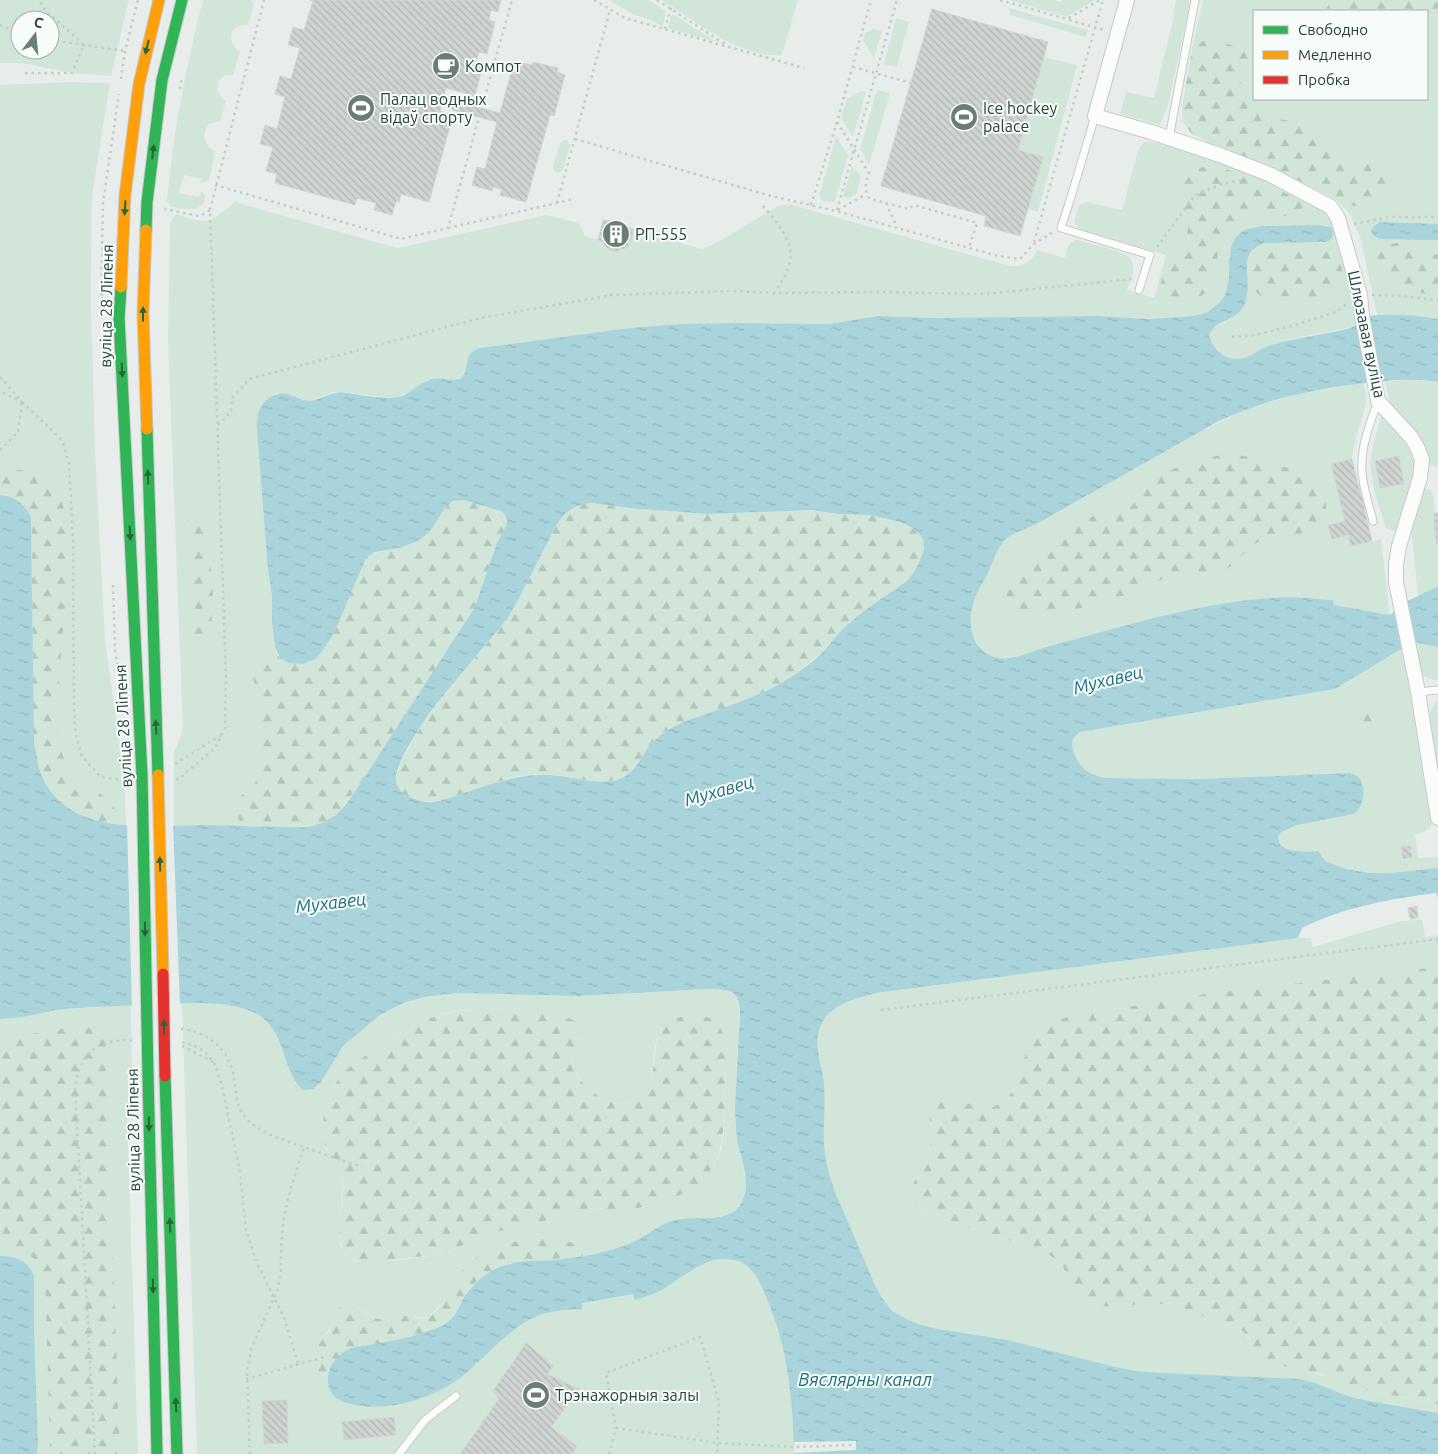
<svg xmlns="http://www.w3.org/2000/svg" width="1438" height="1454" viewBox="0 0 1438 1454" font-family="Ubuntu,sans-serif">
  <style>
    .green { fill: #d1e6d8; fill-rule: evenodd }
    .forest { fill: url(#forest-firs) }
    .water { fill: url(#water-ripples); fill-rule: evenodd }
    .pier { fill: #e8edeb }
    .building { fill: url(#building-back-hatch); stroke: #d1d6d4 }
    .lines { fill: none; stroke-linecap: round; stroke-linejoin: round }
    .lane-casing { stroke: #c5cac8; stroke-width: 9 }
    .street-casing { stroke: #c5cac8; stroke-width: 16 }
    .fast-casing { stroke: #c3ccc9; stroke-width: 13 }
    .slow-casing { stroke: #c3ccc9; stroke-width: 13 }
    .path { stroke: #c3ccca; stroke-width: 2.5; stroke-dasharray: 2.5 4; stroke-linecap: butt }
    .lane { stroke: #fcfcfc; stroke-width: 7 }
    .street { stroke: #fcfcfc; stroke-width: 14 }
    .fast { stroke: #30b455; stroke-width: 11 }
    .slow { stroke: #ff9f0a; stroke-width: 11 }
    .fast-bridge-casing { stroke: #c3ccc9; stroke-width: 13; stroke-linecap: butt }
    .slow-bridge-casing { stroke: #c3ccc9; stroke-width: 13; stroke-linecap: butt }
    .jam-bridge-casing { stroke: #c3ccc9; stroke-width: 13; stroke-linecap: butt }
    .fast-bridge { stroke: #30b455; stroke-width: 11 }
    .slow-bridge { stroke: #ff9f0a; stroke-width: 11 }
    .jam-bridge { stroke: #e5322d; stroke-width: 11 }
    .oneway { fill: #286442 }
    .labels { text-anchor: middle; stroke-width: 4; stroke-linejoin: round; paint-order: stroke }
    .poi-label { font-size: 16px; fill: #24423a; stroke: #f7fbf9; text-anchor: start }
    .street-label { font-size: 16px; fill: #24423a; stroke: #f7fbf9 }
    .water-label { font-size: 18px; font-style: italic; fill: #1c6f80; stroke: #f7fbf9 }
  </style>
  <defs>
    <pattern id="forest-firs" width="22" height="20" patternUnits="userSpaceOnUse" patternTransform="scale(1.25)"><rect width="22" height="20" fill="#d1e6d8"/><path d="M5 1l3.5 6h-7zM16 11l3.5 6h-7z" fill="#b3c6ba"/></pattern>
    <pattern id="water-ripples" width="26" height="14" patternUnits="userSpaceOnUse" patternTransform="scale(1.25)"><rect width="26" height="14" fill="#a9d4db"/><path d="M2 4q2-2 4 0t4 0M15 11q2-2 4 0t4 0" fill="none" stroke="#91b7bd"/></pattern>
    <pattern id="building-back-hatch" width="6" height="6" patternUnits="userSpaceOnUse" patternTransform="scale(1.25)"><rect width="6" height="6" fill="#cfd4d2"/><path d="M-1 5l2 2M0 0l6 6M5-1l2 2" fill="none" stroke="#b2b7b5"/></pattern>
  </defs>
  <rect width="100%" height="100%" fill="#e8edeb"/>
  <path class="green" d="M0,0H129L111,76L72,73L22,63H0ZM20,20H50V50H20Z
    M203,0H250L254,3L248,25C229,24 226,42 240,52L233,75H225L218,81C216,90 219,96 226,101L220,121L209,124C201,134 204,145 215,152L210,177L208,181L200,183L201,179L184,175L179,193L199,197L201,191C205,195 206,197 204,202C198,214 182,208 171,207L167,201C173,133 186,66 203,0Z
    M609,0H649L666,11L663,25L661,26L654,21L632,14Z
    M662,0H798L782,55C740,58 696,22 662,0Z
    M1009,0H1053L1061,2L1062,0H1095L1067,17Z
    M1176,0H1189V8L1168,106L1160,125L1120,114L1126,92L1154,98L1173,20Z
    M1203,0H1438V319L1402,315H1377L1361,240L1350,214L1336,199L1273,168L1209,143L1191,133L1183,122L1182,107L1193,43ZM1254,11H1427V99H1254Z
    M1009,8L1088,30L1086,37L1010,15Z
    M672,14L717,42L670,29L668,27Z
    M896,18L909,22L897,67L884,64Z
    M874,29L882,31L874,58L863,40L865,33Z
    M1044,57L1077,65L1038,212L1028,209L1042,157L1018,150Z
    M69,82L110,83L92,196L91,303L95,451L105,640L124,777L126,825L94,821L33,729L31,525L5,495H0V85Z
    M877,90L890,93L869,165L860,149Z
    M862,91L866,92L853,137L841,118L847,98Z
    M836,137L848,155L835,201L830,202L822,201L819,196Z
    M564,140L568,141L570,145L563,170L559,173L555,172L553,168L560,143Z
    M1144,142H1154L1190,152L1242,170L1263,178L1325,210L1331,216L1339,233L1357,324L1352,327C1325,333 1295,336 1268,346C1258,350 1248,360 1237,359C1222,359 1214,348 1209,336C1213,323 1221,327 1229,319C1231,317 1246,296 1247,293C1248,290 1247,285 1247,282C1246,264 1246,250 1265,243L1325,242L1333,236V230L1326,225L1263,226L1247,229L1231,247L1229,264V279L1225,295L1220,302L1208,312L1194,316L1148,319L1098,316L935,318L878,316L829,324L735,323L681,324L629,328L480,348L460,379L427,380L408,393L395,397H383L340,392H334L310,401H306L290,394L276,395L269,398L264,402L257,431L268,570L272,596V623L275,647L277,654L294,827L174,825V752L183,731L168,340L170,230C170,223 171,218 177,214C209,226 210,222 235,202L397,248L546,215L579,223L585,236L602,241L610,250L616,252L628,247L634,229L702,249L718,242L778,206L789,204L1010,266C1023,267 1032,262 1037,250L1065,258C1067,250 1068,241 1077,240L1123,253C1140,261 1132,275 1127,290L1154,298L1166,255L1080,229L1077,227L1074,222L1079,205L1086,202L1122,210L1139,148Z
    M852,166L861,176L857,193L849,198L843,197Z
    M1408,380L1438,382V467L1432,466L1428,462L1391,404L1388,395L1385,381Z
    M1364,383L1367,401L1355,441L1352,459L1345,521L1328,526L1332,539L1348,535L1351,546L1381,539L1390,615L1334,605L1333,600C1313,599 1292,596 1272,598C1202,603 1126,626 1058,644C1039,649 1010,664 992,656C967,646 968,614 976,593C979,588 983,583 986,577C992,562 997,541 1014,533C1020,530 1028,528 1035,525L1198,433L1243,410L1298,394Z
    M1382,417H1386L1415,452L1416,471L1398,527L1396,530L1391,531L1386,528C1379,506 1369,481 1371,458C1372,445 1377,432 1380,419Z
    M1424,488L1430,490L1434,497L1436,544H1438V586L1418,596L1411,527Z
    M1415,642L1438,647V680C1420,680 1420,670 1415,656L1417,651Z
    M1402,649L1433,816C1433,829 1426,833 1415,834L1418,858L1438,857V868L1391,873H1369L1346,869L1325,861L1318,851C1307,852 1271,854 1280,833L1297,825L1357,812C1366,801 1366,776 1349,773L1198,779L1105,778C1089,775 1077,766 1073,750C1071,741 1073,737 1080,732L1335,689Z
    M1438,699V784L1428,722C1429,713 1432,706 1438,699Z
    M1422,920L1425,937L1438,935V967L1427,968L1024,1058C1018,1079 1014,1104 988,1108C981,1109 975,1105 969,1105C956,1107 943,1111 931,1114L930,1159L927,1168L915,1179L912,1186L915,1204L922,1211L933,1216L1040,1250C1048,1254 1056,1258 1062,1266C1070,1277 1070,1294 1084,1301C1108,1313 1135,1301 1160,1304C1185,1307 1210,1319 1234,1327C1244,1332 1249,1336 1252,1347L1303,1369L1335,1379L1351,1386L1384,1394L1438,1404V1454H197L182,1004C207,1003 252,1002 269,1024C281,1038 289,1066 296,1084L334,1059L343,1046L354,1036L380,1015L403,1003L424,997L457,993L578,996L709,989C723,989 734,989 740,1003L735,1106L737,1137L746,1181L744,1197L740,1205L730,1214L830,1183C827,1168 824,1153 824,1138C823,1121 825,1104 824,1088C823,1066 810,1042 823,1021C834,1003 858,998 876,993L1298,938H1311L1313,947L1401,921ZM477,1009C494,1009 566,1011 575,1022C587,1034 572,1047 572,1061C571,1076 599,1100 613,1103C633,1107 647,1096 652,1076C654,1067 653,1056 655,1046C656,1041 659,1036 661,1032L720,1027L724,1038L726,1053L724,1133L721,1150L715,1163L706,1175L684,1193L643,1208L583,1209L567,1213L533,1224L500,1230L483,1236L451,1251L437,1255L369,1264L356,1261L346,1255L340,1245L339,1233L343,1183L340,1168L334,1157L326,1149L323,1124L327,1104L334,1085L358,1060L386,1044L398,1033L433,1017L455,1011ZM538,1238L564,1241L390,1342L325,1335L334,1324V1318L358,1307C370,1317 379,1321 394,1319C399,1318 405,1316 410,1316C417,1316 422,1318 429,1317L494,1248L525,1240Z
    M131,1005L132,1068L127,1110L138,1454H37L38,1443L34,1326V1277C30,1261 15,1255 0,1256V1019L22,1017L56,1010Z"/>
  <path class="forest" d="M1333,0H1438V26L1427,25V11H1325L1329,4Z
    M1212,39C1231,44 1234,50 1254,45V64C1246,65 1234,68 1239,79C1241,84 1246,86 1249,91C1253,98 1252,106 1259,111C1269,119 1283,118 1295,123C1314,132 1324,152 1343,160C1357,166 1372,159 1383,169C1389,174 1391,179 1389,186C1385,207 1363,209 1346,204L1273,168L1209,143L1191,133L1183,122L1182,107L1192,50L1203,41Z
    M1210,166C1241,171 1272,185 1300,201L1303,205C1302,223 1276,214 1265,214C1256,214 1246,216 1239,219C1204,235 1230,280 1197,299C1190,302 1183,304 1175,303C1169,301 1164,298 1162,291C1157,273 1175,259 1183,245C1185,242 1186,238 1187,234C1190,224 1185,215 1183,205C1178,181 1185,169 1210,166Z
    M1397,243L1405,244L1438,255V296C1419,292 1368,286 1376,257C1379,247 1387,244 1397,243Z
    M1305,248C1313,248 1321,248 1328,250C1346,257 1346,279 1333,291C1316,304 1262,311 1253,286C1251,282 1252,276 1253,271C1259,249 1287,249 1305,248Z
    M1227,454C1261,457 1287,463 1315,485C1323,491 1327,498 1326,508C1326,513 1324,517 1321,521C1307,540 1284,532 1265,539C1245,546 1237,566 1220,573C1205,579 1189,571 1174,574C1165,576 1159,582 1151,586C1140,591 1129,594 1118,597C1096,603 1072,613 1048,613C1037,613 1021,612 1012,604C993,588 1026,565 1037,554C1045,548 1052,541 1060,535C1071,527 1085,518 1097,515C1108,513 1121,513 1130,507C1139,501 1141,494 1148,487C1170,465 1198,459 1227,454Z
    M15,470C31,470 48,475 57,491C70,515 67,544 67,570C66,595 64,619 62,643C60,668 59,692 56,716C57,736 61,760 74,775C84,786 117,798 115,815C115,817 113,819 111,821C102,825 91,820 83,816C66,809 52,797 44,781C30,753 33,718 33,688C33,651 32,614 32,578C32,557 33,537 31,517C26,506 16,499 5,495C0,481 1,476 15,470Z
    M463,500L501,511C506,516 507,519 506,526L475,607L358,787L336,815L322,823L309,827H266L251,824L239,820L234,813L233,805L238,798L247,791L255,783L260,771L261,731L260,710L253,677L254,665L260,656L265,652H270L277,654L280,658L320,654L331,638L338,624L366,558C379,548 397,552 411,544C416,542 434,525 437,520C447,509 445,501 463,500Z
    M591,503L639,509L709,514L812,510L837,514L869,515L901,522L909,526L919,533L923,539L924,549L920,560L914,572L907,581L850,622L819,655L789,679L750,699L664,732C658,737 652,742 648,748C640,758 636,771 624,777C602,788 565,774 541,774C504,775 470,793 435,802L420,801L408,797L402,793L398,786L396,779L400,764L417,733L437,703L495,634L516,604L557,524C567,510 574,505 591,503Z
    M195,516L204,519L206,525L213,587L211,633L208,639L204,641L198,640L193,631L188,526V521L191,517Z
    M1356 722a10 10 0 1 1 20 0a10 10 0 1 1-20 0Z
    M1438,967V1404L1365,1390L1351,1386L1319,1373L1276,1365L1264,1361L1255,1354L1249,1337L1242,1331L1234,1327C1210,1319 1185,1307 1160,1304C1135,1301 1108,1313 1084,1301C1070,1294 1070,1277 1062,1266C1056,1258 1048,1254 1040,1250L933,1216C923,1212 914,1207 912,1196C908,1177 928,1174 930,1157C933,1141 923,1113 939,1103C962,1090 981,1122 1007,1098C1015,1091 1017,1081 1020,1071C1028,1044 1039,1027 1067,1017L1212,993Z
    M477,1009C495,1009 565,1011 576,1022C588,1035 570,1050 572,1063C573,1078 598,1098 610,1102C631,1109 647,1096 652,1076C658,1051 650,1023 685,1016C693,1015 702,1015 710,1018C731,1029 726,1062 725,1082C724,1119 729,1160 695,1186C678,1199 646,1209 625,1209C610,1210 595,1207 581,1210C564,1213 549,1221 533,1225C516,1229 500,1229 484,1236C472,1240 461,1247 450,1251C434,1257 416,1256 400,1259C390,1260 379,1264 369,1264C363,1263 357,1261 351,1258C328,1243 346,1204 343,1181C340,1161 325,1153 323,1136C321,1108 334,1075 358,1060C367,1054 377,1051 385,1044C391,1041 394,1036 400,1032C423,1017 450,1012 477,1009Z
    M83,1027C94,1028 99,1029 105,1040L120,1454H48L50,1445L45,1274C35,1253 19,1251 0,1239V1042C28,1034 53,1028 83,1027Z
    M538,1238C552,1239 572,1238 582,1250L583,1256L507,1264L484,1276L476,1282L468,1291L455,1314L450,1321L441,1327L407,1338L363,1346L331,1367L328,1378C308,1379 314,1355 320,1343C323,1336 331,1332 333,1325C335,1319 334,1312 340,1307C353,1298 363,1314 374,1318C388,1322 399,1314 411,1316C418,1317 423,1320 430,1316C441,1310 447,1293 454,1282C471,1252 505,1242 538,1238Z"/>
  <path class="water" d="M1380,222L1438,224V240L1380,239L1374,236L1371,231L1374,226Z
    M1320,225L1331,227L1333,230V236L1330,240L1325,242L1265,243C1235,253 1253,278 1246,300C1240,323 1214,318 1209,336C1214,348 1221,358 1236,359C1249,360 1259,348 1271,345C1297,337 1324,335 1350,328C1357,326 1362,318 1369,316C1373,315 1377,315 1381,315C1400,314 1419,316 1438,319V382C1412,378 1384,380 1358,384C1310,390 1263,400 1219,421L1049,517C1041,522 1033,526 1025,529C1018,532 1011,534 1005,540C996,549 993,562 988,573C985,580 980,586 977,593C967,614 967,646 992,656C1008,663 1027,653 1043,648C1054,645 1065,642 1076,639C1138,622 1207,602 1272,598C1292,596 1313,599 1333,600L1334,605L1390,615L1406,602L1438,586V647L1413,642L1335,689L1080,732C1073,737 1071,741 1073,750C1077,766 1089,775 1105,778L1198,779L1349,773C1353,774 1357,775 1359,778C1367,787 1364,809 1353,814L1297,825L1280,833C1271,854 1307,852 1318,851L1325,861L1346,869L1369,873H1391L1438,868V898L1436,893C1389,899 1344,907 1302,928L1298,938L876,993C858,998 834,1003 823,1021C811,1041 822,1063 824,1084C826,1107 822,1130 825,1153C828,1179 838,1199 848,1222C857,1243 866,1264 875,1285L882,1298L892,1311L904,1318L918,1324L937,1329L1007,1340L1111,1366L1136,1371L1161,1373L1299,1379L1315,1383L1347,1396L1363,1400L1438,1413V1454H794C793,1401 788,1346 766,1297C761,1284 755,1270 743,1263C736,1259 728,1259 720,1259C697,1262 680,1280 660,1291C652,1295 643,1297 635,1300L633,1294L582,1303V1309C567,1310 551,1310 537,1316C512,1326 487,1355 466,1373C435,1400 380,1416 341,1401C324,1394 325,1371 336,1359C340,1354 346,1351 351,1348C376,1343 401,1341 425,1332C434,1329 442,1327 449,1321C456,1316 459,1307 463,1299C473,1283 488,1270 506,1265C522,1260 539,1261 555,1260C574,1258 593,1255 611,1250C619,1247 628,1245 636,1241C649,1234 661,1223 676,1220C697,1215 725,1225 740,1205C753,1186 741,1160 737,1139C736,1128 735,1117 735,1105L740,1012C740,990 728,989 709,989L578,996L457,993L424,997L403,1003L380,1015L343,1046L321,1082L313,1089L303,1090C283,1074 286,1033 260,1016C233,998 179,1004 148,1005C117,1006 86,1007 56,1010C45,1012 34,1015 23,1017C15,1018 7,1018 0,1019V495C14,496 25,504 31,517L34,741C36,755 38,769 44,781C74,837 149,825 201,825C237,825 273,828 309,827L322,823L336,815L346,804L358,787L475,607L497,543L506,526L507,521L505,515L501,511L463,500L453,501L445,508L433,527L427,534L420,540L400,548L375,552L366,558L338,624L331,638L320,654L315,659L303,664L290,663L280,658L275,647L272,623V596L268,570L257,431C256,416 259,401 275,395C280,394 285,393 291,395C297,397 303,401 309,401C320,400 329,393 340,392C358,394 384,401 402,396C412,392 419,383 429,380C440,377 450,381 460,379C473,367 460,355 480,348L629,328L681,324L735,323L829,324L878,316L935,318L1098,316L1148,319L1194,316L1208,312L1220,302L1225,295L1229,279V264L1231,247L1235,238L1241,232L1247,229L1263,226ZM591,503L639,509L709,514L812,510L837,514L869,515L901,522L909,526L919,533L923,539L924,549L920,560L914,572L907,581C889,594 869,606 852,621C840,630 831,643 821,654C811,663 799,672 788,679C765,693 740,702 715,711C698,717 681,722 666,731C659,736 652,742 647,749C639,761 634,774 619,779C598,787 562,773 537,775C501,777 469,793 435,802C426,803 420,801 412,798C403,795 396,788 396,778C396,761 426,718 437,703L507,619L516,604L557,524C567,510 574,505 591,503Z
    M0,1256C15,1255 30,1261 34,1277V1326L38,1443L37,1454H0Z"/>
  <path class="pier" d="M173,822L180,1007L132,1008L127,823Z
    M856,1441V1450L794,1453V1442Z"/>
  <path class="building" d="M309,0H501L498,12L491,10L489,20L495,22L487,54L479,52L476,63L483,64L475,96L446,88L440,111L453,115L429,202L401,194L399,202L396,201L392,215L374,210L376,203L357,198L355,205L275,183L277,174L266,171L273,147L260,144L265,125L277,129L285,97L275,94L280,76L291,79L300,48L288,45L293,27L304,30L313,1Z
    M932,9L1048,42L1018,150L1043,157L1020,236L984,226L986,216L881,186Z
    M514,61L532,65L533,62L558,68L557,72L565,75L554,116L550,115L526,202L500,195L502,189L493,187L492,191L472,185L477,167L485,169L497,122L452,110V108L441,105L443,98L500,113Z
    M603,220L612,221H620L628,227L634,229L628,247L616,252L610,250L606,247L602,241L598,240Z
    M1399,456L1404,484L1380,488L1375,461Z
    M1352,459L1361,496L1364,495L1367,507L1364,508L1372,541L1351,546L1348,535L1332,539L1328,525L1345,521L1331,464Z
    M1434,513H1438V544H1436Z
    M1410,846L1412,857L1403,859L1401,847Z
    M1417,906L1418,918L1410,919L1408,908Z
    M526,1343L554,1366L547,1374L579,1389L551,1427L577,1446L572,1454H460L499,1399L493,1391Z
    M287,1400L288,1443L264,1444L262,1401Z
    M394,1417L396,1435L344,1440L342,1422Z"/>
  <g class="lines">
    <g class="lane-casing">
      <path id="lane" d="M1095,116L1071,197L1061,228L1150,255L1139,290
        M1169,138L1195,0
        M1373,521C1370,508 1365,494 1363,480C1358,452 1369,426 1378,401
        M1418,692L1438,690
        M399,1454L425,1420L456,1396"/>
    </g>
    <g class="street-casing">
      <path id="street" d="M1127,0L1095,116L1151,132L1220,155L1271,175L1331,207L1338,218L1360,295L1362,316L1378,401L1411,437L1417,447L1422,460L1420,478L1399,546L1396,564V582L1418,692L1438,818"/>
    </g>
    <g class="fast-casing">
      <path id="fast" d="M146,230L147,202L162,80L182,0
        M121,287L119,318L142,776
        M147,429L158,775
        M148,1075L157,1454
        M165,1076L177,1454"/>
    </g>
    <g class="slow-casing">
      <path id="slow" d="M146,230L143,314L147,429
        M121,287L125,195L139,84L159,0"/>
    </g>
    <path class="path" d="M594,0L625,18L804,68
      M657,0L725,44
      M1000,0L1067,19L1100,0
      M1069,20L1104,30
      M0,25L20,33
      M665,29L671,8
      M50,40L125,51
      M853,67L911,83
      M25,73H72L84,45L45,10L39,0
      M121,79L125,51L138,0
      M180,89L182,77
      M837,122L869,173C866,183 863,191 870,199L909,209L914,205L977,223L969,248
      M575,139L771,196L836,211L998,256L1020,259L1034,244L1053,232
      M215,185L401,239L448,228L512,0
      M557,203L610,10
      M886,203L897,227
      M811,205L837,122L871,0
      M763,206C777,222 798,245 788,269C785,278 779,285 774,293
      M164,209L199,216L206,213L210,210
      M837,210L897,0
      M838,210L866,194
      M1354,224L1389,217H1438
      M448,228L574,199
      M1034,242L1103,0
      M1157,247L1195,195L1222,184L1245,179
      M1372,295L1402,296L1438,300
      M101,315L103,202L119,94
      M1232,337L1256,335L1295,325L1336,312L1347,304
      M0,377L22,402L0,391
      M22,402L58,436L63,443L69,463L73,540L74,709L76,735L82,757L101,777L125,781
      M218,425L231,412L233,396L241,389L249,379L481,318L612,295L732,291L774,293L874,292L985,294L1132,279
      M0,450L18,432L22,402
      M113,585L115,647L118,672
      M175,764L221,735
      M176,779H179L215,748L225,729L226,678L210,210L264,0
      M881,1010L1438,939
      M181,1029C205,1031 227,1047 233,1072C237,1090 234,1108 249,1121C264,1135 285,1140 304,1147C323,1154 342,1160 362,1167
      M182,1042L195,1046L206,1053L214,1063L217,1070L222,1087L240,1171L246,1230L257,1263L285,1320L298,1364
      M182,1046L213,1062
      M246,1379L325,1357
      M616,1428L719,1443L794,1447L852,1445
      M95,1454L75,1090C79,1053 95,1040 132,1040
      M250,1454L247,1369L252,1347L278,1289L281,1271V1246L284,1216L290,1191L304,1147
      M609,1454L616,1428L606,1373L700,1337L719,1402L717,1454"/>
    <use href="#lane" class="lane"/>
    <use href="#street" class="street"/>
    <use href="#fast" class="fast"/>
    <use href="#slow" class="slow"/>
    <g class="fast-bridge-casing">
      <path id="fast-bridge" d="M142,776L148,1075"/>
    </g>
    <g class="slow-bridge-casing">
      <path id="slow-bridge" d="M158,775L163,974"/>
    </g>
    <g class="jam-bridge-casing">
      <path id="jam-bridge" d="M163,974L165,1076"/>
    </g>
    <use href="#fast-bridge" class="fast-bridge"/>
    <use href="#slow-bridge" class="slow-bridge"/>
    <use href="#jam-bridge" class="jam-bridge"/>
  </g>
  <defs><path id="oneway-solid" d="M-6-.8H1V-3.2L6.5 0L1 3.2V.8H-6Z" transform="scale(1.25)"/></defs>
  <g class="oneway">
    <use href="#oneway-solid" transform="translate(147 47) rotate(104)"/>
    <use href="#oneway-solid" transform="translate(153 152) rotate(-83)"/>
    <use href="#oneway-solid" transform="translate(125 208) rotate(93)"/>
    <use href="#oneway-solid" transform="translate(143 314) rotate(-90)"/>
    <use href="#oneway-solid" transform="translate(122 370) rotate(87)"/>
    <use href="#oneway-solid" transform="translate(148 477) rotate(-92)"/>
    <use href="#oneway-solid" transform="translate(130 533) rotate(87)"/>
    <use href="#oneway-solid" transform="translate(156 727) rotate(-92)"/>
    <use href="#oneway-solid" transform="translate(160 864) rotate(-91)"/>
    <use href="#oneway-solid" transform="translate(145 929) rotate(89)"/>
    <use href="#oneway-solid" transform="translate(164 1027) rotate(-91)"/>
    <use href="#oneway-solid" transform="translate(149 1124) rotate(89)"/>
    <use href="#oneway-solid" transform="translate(170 1225) rotate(-92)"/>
    <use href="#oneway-solid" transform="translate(153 1286) rotate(89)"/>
    <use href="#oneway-solid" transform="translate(176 1405) rotate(-92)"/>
  </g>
  <defs>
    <g id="cafe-disc" transform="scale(1.4375)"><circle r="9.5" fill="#697e78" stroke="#f7fbf9"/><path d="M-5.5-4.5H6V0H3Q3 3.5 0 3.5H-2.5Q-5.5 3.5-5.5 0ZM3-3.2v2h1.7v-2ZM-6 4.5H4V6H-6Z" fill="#fff"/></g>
    <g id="stadium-disc" transform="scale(1.4375)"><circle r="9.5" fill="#697e78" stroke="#f7fbf9"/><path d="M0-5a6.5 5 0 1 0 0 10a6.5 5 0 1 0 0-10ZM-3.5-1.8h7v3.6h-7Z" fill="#fff"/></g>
    <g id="building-disc" transform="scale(1.4375)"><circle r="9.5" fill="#697e78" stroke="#f7fbf9"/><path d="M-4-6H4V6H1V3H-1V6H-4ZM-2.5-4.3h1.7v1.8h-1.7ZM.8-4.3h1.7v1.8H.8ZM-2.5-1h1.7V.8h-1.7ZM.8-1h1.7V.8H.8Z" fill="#fff"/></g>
  </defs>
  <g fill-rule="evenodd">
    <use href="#cafe-disc" x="446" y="66"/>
    <use href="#stadium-disc" x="361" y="108"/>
    <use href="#stadium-disc" x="964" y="117"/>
    <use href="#building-disc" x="616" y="234"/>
    <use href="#stadium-disc" x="536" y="1395"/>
  </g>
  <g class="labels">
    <g class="poi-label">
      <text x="465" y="72">Компот</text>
      <text x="380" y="105">Палац водных<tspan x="380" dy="18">відаў спорту</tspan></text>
      <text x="983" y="114">Ice hockey<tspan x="983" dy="18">palace</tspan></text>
      <text x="635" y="240">РП-555</text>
      <text x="555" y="1401">Трэнажорныя залы</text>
    </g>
    <g class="street-label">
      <text transform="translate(106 306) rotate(-89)" y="6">вуліца 28 Ліпеня</text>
      <text transform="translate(1367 334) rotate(78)" y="6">Шлюзавая вуліца</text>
      <text transform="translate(123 726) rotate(-93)" y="6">вуліца 28 Ліпеня</text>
      <text transform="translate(133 1130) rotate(-91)" y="6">вуліца 28 Ліпеня</text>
    </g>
    <g class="water-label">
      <text transform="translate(1108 680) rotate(-14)" y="6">Мухавец</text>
      <text transform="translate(719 791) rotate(-16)" y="6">Мухавец</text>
      <text transform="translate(331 903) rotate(-7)" y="6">Мухавец</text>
      <text x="865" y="1386">Вяслярны канал</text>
    </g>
  </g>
  <rect x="1253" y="10" width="175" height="90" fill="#f7fbf9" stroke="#a3b1ad"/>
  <rect x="1263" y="26" width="25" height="8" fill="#30b455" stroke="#a3b1ad"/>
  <text x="1298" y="35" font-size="15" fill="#24423a">Свободно</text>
  <rect x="1263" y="51" width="25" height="8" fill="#ff9f0a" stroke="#a3b1ad"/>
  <text x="1298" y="60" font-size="15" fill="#24423a">Медленно</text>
  <rect x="1263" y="76" width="25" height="8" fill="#e5322d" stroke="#a3b1ad"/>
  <text x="1298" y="85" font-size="15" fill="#24423a">Пробка</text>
  <g transform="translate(35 35) rotate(16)"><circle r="24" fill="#f7fbf9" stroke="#a3b1ad"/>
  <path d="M0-4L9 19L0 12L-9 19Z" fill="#697e78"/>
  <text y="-8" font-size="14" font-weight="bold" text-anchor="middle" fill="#24423a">С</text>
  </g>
</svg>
